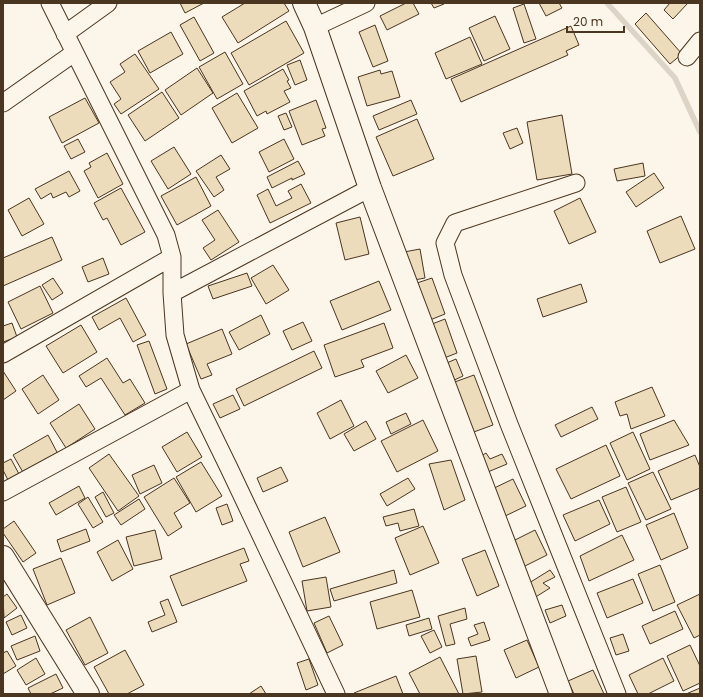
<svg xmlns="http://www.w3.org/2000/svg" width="703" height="697" viewBox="0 0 703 697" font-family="Poppins,sans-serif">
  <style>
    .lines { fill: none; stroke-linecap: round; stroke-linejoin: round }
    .stream { stroke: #dcd4c6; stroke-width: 5.5 }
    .building { fill: #ecdcbc; stroke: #4a3520 }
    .street-casing { stroke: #4a3520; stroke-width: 19 }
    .secondary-casing { stroke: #4a3520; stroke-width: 24 }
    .street { stroke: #fbf6e9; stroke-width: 17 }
    .secondary { stroke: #fbf6e9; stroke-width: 22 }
  </style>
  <rect width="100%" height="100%" fill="#fbf6e9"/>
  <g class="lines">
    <path class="stream" d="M607,3L675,78L700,132"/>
  </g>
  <path class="building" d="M180,3H204L185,13Z
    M245,3H284L289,11L238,43L222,17Z
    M406,3H413L419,14L387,30L380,16Z
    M431,3H444V4L434,8Z
    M539,3H559L562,8L546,16Z
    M670,3H688L673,19L664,10Z
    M524,4L536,39L524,43L513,8Z
    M646,13L682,54L670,64L635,24Z
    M495,16L510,49L484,61L469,28Z
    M194,17L214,53L200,61L180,25Z
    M286,21L304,53L249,85L231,53Z
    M375,25L388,61L373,67L359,32Z
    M571,26L579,45L566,51L568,55L461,102L451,79Z
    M171,32L183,54L150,73L138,51Z
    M470,37L482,64L446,79L435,53Z
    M225,52L243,84L217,99L199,67Z
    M135,54L159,89L121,114L114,104L121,99L110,82L125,72L120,64Z
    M300,60L307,80L295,85L287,65Z
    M197,68L213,93L181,115L165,90Z
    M283,69L289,80L287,81L291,88L284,91L290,102L267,114L266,111L257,116L244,91Z
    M380,70L381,74L392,71L400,97L367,106L358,77Z
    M162,92L179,118L145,141L128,115Z
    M237,93L258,128L232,143L212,108Z
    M85,98L99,123L62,143L49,117Z
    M316,100L326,128L322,129L325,136L302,145L289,111Z
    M411,100L417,114L379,130L373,116Z
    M286,113L292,127L284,130L278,116Z
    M562,115L572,174L537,180L527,122Z
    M417,119L434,159L393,176L376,137Z
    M517,128L523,143L510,149L503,133Z
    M78,139L85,152L71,159L64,146Z
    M284,139L294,159L269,172L259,152Z
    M174,147L191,174L168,189L151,161Z
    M107,153L123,184L98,198L84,171L91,167L89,163Z
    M221,155L230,169L216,177L224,190L214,197L196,171Z
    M298,161L305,174L292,180V178L272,188L267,177Z
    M643,163L645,176L617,181L614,169Z
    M69,171L80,191L69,197L66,192L53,198L51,193L41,199L35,189Z
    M654,173L664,188L636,207L626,192Z
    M196,177L211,206L177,225L161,196Z
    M301,184L311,203L270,223L257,195L268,189L276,206L292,198L288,191Z
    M121,188L145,232L121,245L107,218L103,220L94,203Z
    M29,198L44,224L22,236L8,210Z
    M580,198L596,232L569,244L554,211Z
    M218,210L239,242L211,260L203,248L215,240L202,220Z
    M681,216L695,249L660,263L647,231Z
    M360,217L369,254L345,260L336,223Z
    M52,237L62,260L3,286V258Z
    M420,249L425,278L409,281L404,252Z
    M103,258L109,274L88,282L82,267Z
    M273,265L289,290L266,304L251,278Z
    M247,273L252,286L213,299L208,286Z
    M53,278L63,293L52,300L42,285Z
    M432,278L445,314L425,322L411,285Z
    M379,281L391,310L342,330L330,301Z
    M581,284L587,302L543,317L537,299Z
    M40,286L53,313L21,329L8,302Z
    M126,298L146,335L133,342L120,318L99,330L92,317Z
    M261,315L270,334L239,350L229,332Z
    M445,319L457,353L439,360L427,326Z
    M303,322L312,341L292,350L283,331Z
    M12,323L17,337L3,342V326Z
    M384,323L393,348L361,360L364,367L335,377L324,345Z
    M81,325L97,352L63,373L46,346Z
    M222,329L232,354L207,364L212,375L201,379L186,344Z
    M149,341L167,389L155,394L137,345Z
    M314,351L322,368L244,406L236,389Z
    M406,355L418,378L388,393L376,371Z
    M107,358L123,383L130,379L145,403L125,415L101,378L86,387L79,376Z
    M456,359L463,376L450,382L442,365Z
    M3,371L16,391L3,400Z
    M43,375L59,400L38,414L22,389Z
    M474,375L493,425L471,433L452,383Z
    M652,387L665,416L631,429L627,414L620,416L615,402Z
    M233,395L240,409L220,418L213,404Z
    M341,400L354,426L330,439L317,413Z
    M79,404L95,429L66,448L50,423Z
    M592,407L598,419L561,437L555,425Z
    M406,413L411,424L391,434L386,422Z
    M423,420L438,451L397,472L381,441Z
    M674,420L689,445L650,460L640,434Z
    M366,421L376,439L354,451L344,434Z
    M187,432L202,457L177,472L162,447Z
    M633,432L650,469L627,480L610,443Z
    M48,435L58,454L24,474L13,455Z
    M606,445L620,476L571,499L556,469Z
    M486,453L490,459L502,454L507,464L483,474L478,458Z
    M109,454L139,496L118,511L89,468Z
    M695,455L700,467V488L671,500L658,471Z
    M11,459L19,474L8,480L3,470V463Z
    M451,460L465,500L444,510L429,464Z
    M201,462L222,496L196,512L176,477Z
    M154,465L162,483L140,494L132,475Z
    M281,467L288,481L263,492L257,478Z
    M653,472L671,509L646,520L628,483Z
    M174,478L190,503L174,513L182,527L168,536L144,497Z
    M408,478L415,489L387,506L380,494Z
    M513,479L526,506L501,518L488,491Z
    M79,486L85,498L56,515L49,503Z
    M626,487L641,522L617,532L602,497Z
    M103,492L114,513L106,517L95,497Z
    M88,497L103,522L93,528L78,504Z
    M139,499L145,509L121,525L114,515Z
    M599,500L610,524L575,541L563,515Z
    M227,504L233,521L222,525L216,508Z
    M414,509L419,526L400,531L398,523L386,526L383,517Z
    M674,513L688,548L661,560L646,525Z
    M325,517L340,552L303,567L289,532Z
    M14,521L36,553L23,562L3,533V529Z
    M423,526L439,563L410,575L395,538Z
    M86,529L90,541L61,552L57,540Z
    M155,530L162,559L134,566L126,537Z
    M535,530L547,555L523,567L513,541Z
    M622,535L634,560L589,581L580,556Z
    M118,540L133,569L112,581L97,552Z
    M244,548L249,561L240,564L247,581L182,606L170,576Z
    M485,550L499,586L477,596L462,559Z
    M61,558L75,593L47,605L33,569Z
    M660,565L675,602L653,611L638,574Z
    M394,570L397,583L334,601L330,589Z
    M550,570L555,577L543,583L550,588L534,598L529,583Z
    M326,577L331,607L307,611L302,581Z
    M633,579L643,603L607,618L597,593Z
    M412,590L420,617L377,629L370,602Z
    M7,594L17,608L4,618L3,597Z
    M700,594V635L694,638L677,605Z
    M168,599L177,622L152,632L148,622L165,615L160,602Z
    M562,605L566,616L550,623L545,610Z
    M465,608L467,619L450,624L455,644L446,646L438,616Z
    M675,611L683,629L650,644L642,626Z
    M21,615L27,628L12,635L6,622Z
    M329,616L343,645L327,653L314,623Z
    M90,617L108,653L85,665L66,630Z
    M429,618L432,629L409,636L406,625Z
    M484,622L490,640L471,646L468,638L478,634L474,625Z
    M434,630L442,647L430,653L421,636Z
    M623,634L629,651L616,655L610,638Z
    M35,636L40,651L17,660L11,646Z
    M527,640L539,667L516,678L504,650Z
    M690,645L700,666V683L683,691L667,656Z
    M125,650L144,685L127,694H109L94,667Z
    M7,651L16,666L3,674V653Z
    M476,656L482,692L463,694L457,659Z
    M440,657L459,694H420L409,673Z
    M36,658L45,674L26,685L17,670Z
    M663,658L674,681L648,694H638L629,675Z
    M309,659L318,685L306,690L297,663Z
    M593,670L604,694H574L568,681Z
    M56,674L63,688L50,694H31L28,688Z
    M396,676L403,694H354V693Z
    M261,686L266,694H249Z
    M700,688V694H686Z"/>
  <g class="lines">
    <g class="street-casing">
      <path id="street" d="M50,3L166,235L172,257V293L175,335L191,390L229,468L336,694
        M315,27L366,3
        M65,34L108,3
        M687,57L700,41
        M3,103L74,53
        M576,183L455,223L445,243L453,275L509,424L617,694
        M172,293L370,188
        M3,354L172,257
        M3,492L191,390"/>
    </g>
    <g class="secondary-casing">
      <path id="secondary" d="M304,3L315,27L370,188L561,694
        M3,557L88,694"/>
    </g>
    <use href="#street" class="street"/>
    <use href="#secondary" class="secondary"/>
  </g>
  <rect width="703" height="697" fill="none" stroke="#4a3520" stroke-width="8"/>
  <path d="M567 26v6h57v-6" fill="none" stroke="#4a3520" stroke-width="2"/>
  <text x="573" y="26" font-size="12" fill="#4a3520" stroke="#fbf6e9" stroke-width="3" paint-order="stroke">20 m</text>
</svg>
